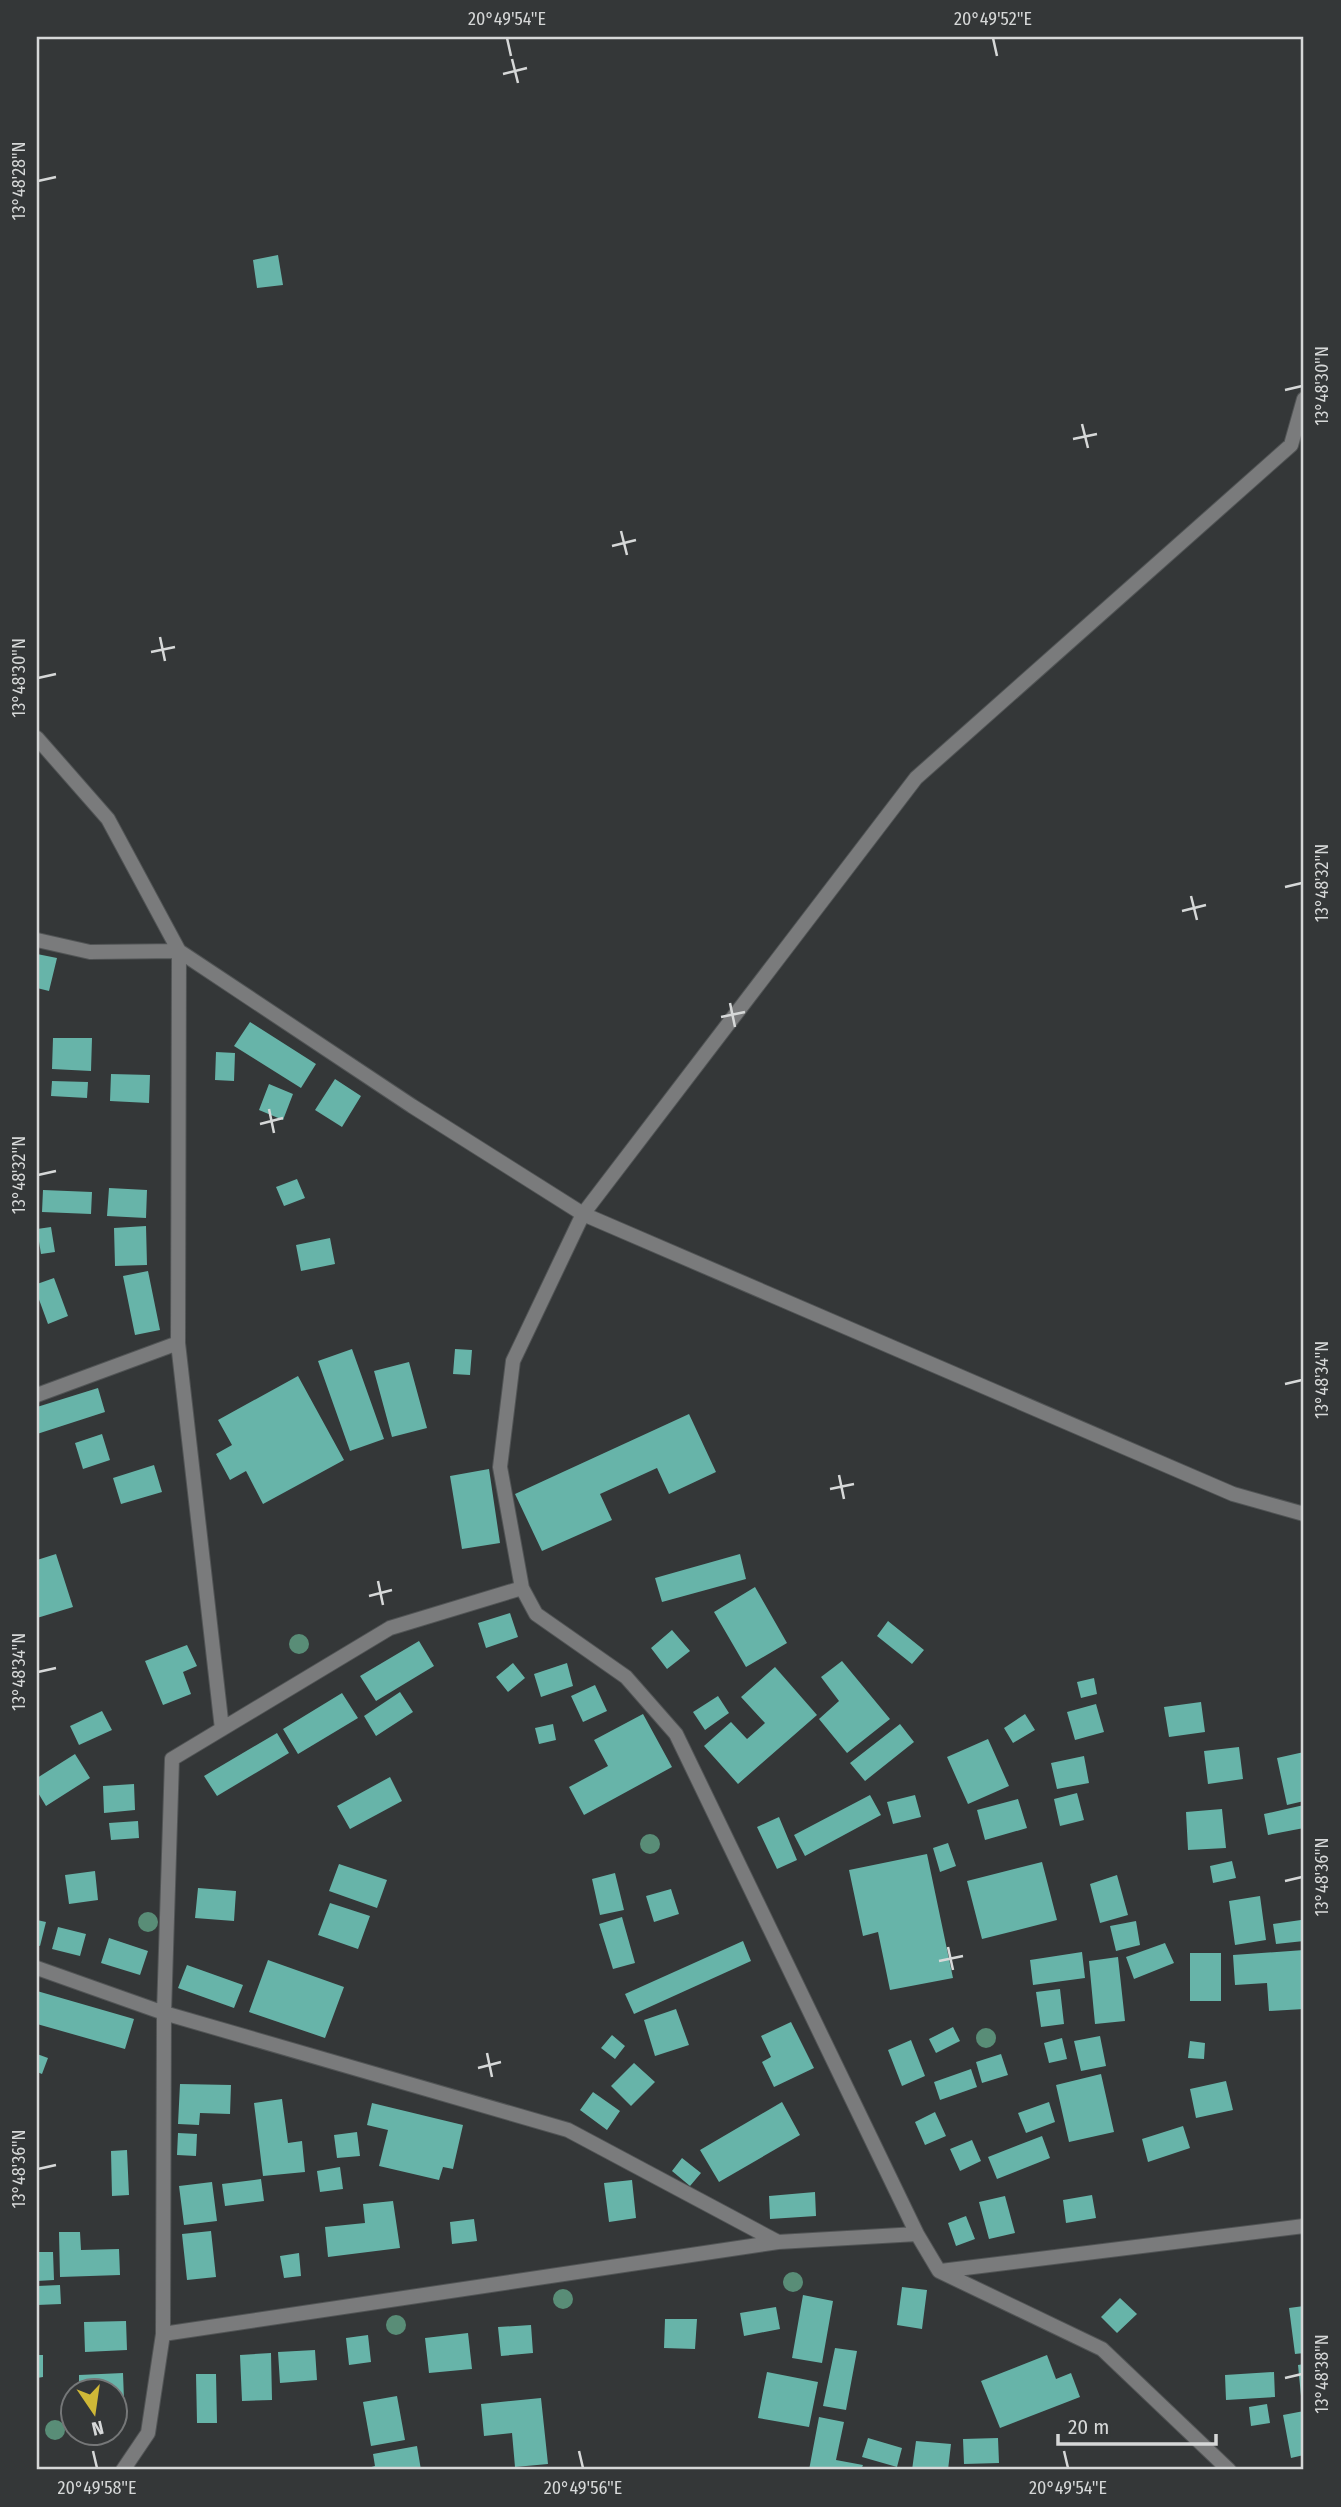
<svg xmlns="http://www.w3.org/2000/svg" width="1341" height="2507" viewBox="0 0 1341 2507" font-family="'Fira Sans Condensed',sans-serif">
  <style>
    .building { fill: #67b4a9 }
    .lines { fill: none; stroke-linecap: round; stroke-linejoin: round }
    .minor-casing { stroke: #515455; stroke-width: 16 }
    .minor { stroke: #7a7b7c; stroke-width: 14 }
    .tree { fill: #598d77 }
    .ticks { fill: none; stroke: #d6d8d8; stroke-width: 2.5 }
    .neatline { fill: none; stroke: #d6d8d8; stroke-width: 2.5 }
    .ticks-label { font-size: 18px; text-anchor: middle; fill: #d6d8d8 }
  </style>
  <rect width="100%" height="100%" fill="#343738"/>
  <path class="building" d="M278,255L283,285L257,288L253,260Z
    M37,954L57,958L49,991L37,988Z
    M250,1022L316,1064L301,1088L234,1046Z
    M53,1038H92L91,1071L52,1069Z
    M216,1052L235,1053L234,1081L215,1080Z
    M111,1074L150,1075L149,1103L110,1101Z
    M335,1079L361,1096L342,1127L315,1110Z
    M52,1081L88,1082L87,1098L51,1096Z
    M269,1084L293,1094L283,1120L259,1110Z
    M297,1179L305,1198L284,1206L276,1187Z
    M109,1188L147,1190L146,1218L107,1216Z
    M43,1190L92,1192L91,1214L42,1212Z
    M146,1226L147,1265L115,1266L114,1228Z
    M51,1227L55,1252L41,1254L37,1229Z
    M330,1238L335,1264L301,1271L296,1245Z
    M148,1271L160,1330L135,1335L123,1276Z
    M54,1278L68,1316L48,1324L37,1294V1284Z
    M352,1349L384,1439L350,1451L318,1361Z
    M455,1349L472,1350L470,1375L453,1374Z
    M409,1362L427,1428L392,1437L374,1371Z
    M298,1376L344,1460L263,1504L246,1471L230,1480L216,1454L232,1445L218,1420Z
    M98,1388L105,1412L37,1434V1407Z
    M689,1414L716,1472L669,1494L657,1468L600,1494L612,1520L542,1551L515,1494Z
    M102,1434L110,1460L83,1469L75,1443Z
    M154,1465L162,1492L121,1504L113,1478Z
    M489,1469L500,1543L462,1549L450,1476Z
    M56,1554L73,1607L37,1618V1560Z
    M740,1554L746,1579L662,1602L655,1578Z
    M755,1587L787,1643L746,1667L714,1612Z
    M510,1613L518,1637L486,1648L478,1623Z
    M888,1621L924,1650L912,1664L877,1636Z
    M672,1630L690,1651L667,1669L651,1648Z
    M419,1641L434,1666L376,1701L360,1676Z
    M187,1645L197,1666L183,1672L191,1694L163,1705L145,1661Z
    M842,1661L890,1719L847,1753L819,1719L839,1701L821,1677Z
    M513,1663L525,1678L508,1692L496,1677Z
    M567,1663L573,1686L541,1697L534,1674Z
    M775,1667L817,1715L738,1784L704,1746L731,1722L747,1739L765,1723L741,1697Z
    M1094,1678L1097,1694L1081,1698L1077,1682Z
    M595,1685L607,1711L583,1722L571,1696Z
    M400,1692L413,1712L376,1736L364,1716Z
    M342,1693L358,1718L298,1754L283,1729Z
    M718,1696L729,1713L705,1730L693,1712Z
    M1201,1702L1205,1732L1169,1737L1164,1707Z
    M1096,1704L1104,1732L1075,1740L1067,1712Z
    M102,1711L112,1730L79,1745L70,1726Z
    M643,1714L672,1767L584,1815L569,1787L608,1766L594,1740Z
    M1025,1714L1035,1730L1013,1743L1004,1728Z
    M553,1724L556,1740L539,1744L535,1728Z
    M900,1724L914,1742L865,1781L850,1763Z
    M277,1733L289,1753L217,1796L204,1776Z
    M988,1739L1009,1786L968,1804L947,1757Z
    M1239,1747L1243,1779L1208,1784L1204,1751Z
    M1304,1752V1801L1287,1805L1277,1758Z
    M75,1754L90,1778L46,1806L37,1791V1778Z
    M1084,1756L1089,1783L1057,1789L1051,1763Z
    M390,1777L402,1801L350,1829L337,1806Z
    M134,1784L135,1810L104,1813L103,1786Z
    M1077,1793L1084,1820L1060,1826L1054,1799Z
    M870,1795L881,1815L805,1856L794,1835Z
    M915,1795L921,1817L893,1824L887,1802Z
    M1018,1799L1027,1828L985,1840L977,1810Z
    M1304,1805V1828L1268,1835L1264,1814Z
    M1222,1809L1226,1848L1188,1850L1186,1812Z
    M779,1817L797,1860L777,1869L757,1827Z
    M138,1821L139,1838L111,1840L109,1823Z
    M948,1843L956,1866L940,1872L933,1848Z
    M927,1854L953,1978L890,1990L878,1932L863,1936L849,1870Z
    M1232,1861L1236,1878L1213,1883L1210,1866Z
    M1042,1862L1057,1920L982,1939L967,1881Z
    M339,1864L387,1880L377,1908L329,1891Z
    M95,1871L98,1900L69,1904L65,1875Z
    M615,1873L624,1910L600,1915L592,1879Z
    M1117,1875L1128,1915L1100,1923L1090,1884Z
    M198,1888L236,1891L234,1921L195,1918Z
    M671,1889L679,1914L654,1922L646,1896Z
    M1260,1896L1266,1940L1235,1945L1229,1901Z
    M330,1903L370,1916L358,1949L318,1935Z
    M622,1917L635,1963L613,1969L599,1924Z
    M37,1920L46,1922L40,1946L37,1945Z
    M1301,1920L1304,1941L1276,1944L1273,1924Z
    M1136,1921L1140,1945L1116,1951L1110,1926Z
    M58,1927L86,1934L80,1956L52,1949Z
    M109,1938L148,1951L140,1975L101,1963Z
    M743,1941L751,1961L634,2014L625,1994Z
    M1165,1943L1174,1963L1134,1979L1126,1957Z
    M1304,1950V2009L1269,2011L1267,1983L1235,1985L1233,1955Z
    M1082,1952L1085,1978L1033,1985L1030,1960Z
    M1190,1953H1221V2001H1190Z
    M1118,1957L1125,2021L1095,2024L1089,1961Z
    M268,1960L344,1987L325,2038L249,2012Z
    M187,1965L243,1985L234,2008L178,1988Z
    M1060,1989L1064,2024L1041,2027L1036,1992Z
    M37,1991L134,2019L125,2049L37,2024Z
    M676,2009L689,2045L655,2056L644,2020Z
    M791,2022L814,2068L774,2087L762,2062L771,2057L761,2036Z
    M953,2027L960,2041L936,2053L929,2039Z
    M612,2035L625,2046L615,2059L601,2048Z
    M1100,2036L1106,2066L1081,2071L1074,2041Z
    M1062,2038L1067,2059L1049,2063L1044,2043Z
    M911,2040L925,2076L902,2086L888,2050Z
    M1190,2041L1205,2043L1204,2059L1188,2058Z
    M37,2054L48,2058L42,2074L37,2072Z
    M1001,2054L1008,2075L982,2083L976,2062Z
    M634,2063L655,2082L631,2106L611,2086Z
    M971,2069L977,2087L940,2100L934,2082Z
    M1101,2074L1114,2132L1069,2142L1056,2085Z
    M1226,2081L1233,2110L1196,2118L1190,2089Z
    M180,2084L231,2085L230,2114L200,2113L199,2125L178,2124Z
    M593,2092L620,2111L607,2130L580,2110Z
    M282,2099L288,2143L302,2141L305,2172L263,2176L254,2103Z
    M782,2102L800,2135L719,2182L700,2150Z
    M1049,2102L1055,2122L1026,2133L1018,2113Z
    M372,2103L463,2125L453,2169L443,2167L439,2180L379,2166L388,2130L367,2125Z
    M935,2112L946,2136L925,2145L915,2122Z
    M1183,2126L1190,2148L1148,2162L1142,2139Z
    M357,2132L360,2156L337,2158L334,2135Z
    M178,2133L197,2134L196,2156L177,2155Z
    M1042,2136L1050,2158L997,2179L988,2157Z
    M972,2140L981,2161L960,2171L950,2149Z
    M127,2150L129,2195L112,2196L111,2151Z
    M682,2158L701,2173L690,2186L672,2171Z
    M340,2167L343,2189L320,2192L317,2171Z
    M261,2179L264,2201L225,2206L222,2184Z
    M632,2180L636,2218L609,2222L604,2183Z
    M212,2182L217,2221L184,2225L179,2186Z
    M815,2192L816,2216L770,2219L769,2196Z
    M1092,2195L1096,2218L1066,2223L1063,2200Z
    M1005,2196L1015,2233L989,2239L979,2202Z
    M393,2201L400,2248L328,2257L325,2227L365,2223L363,2204Z
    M966,2216L975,2239L956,2246L948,2223Z
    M474,2219L477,2241L452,2244L450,2222Z
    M211,2231L216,2277L187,2280L182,2234Z
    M59,2232H80L81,2250L119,2249L120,2275L60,2277Z
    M37,2252H53L54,2280L37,2281Z
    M299,2253L301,2276L284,2278L280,2256Z
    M60,2285L61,2304L37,2305V2286Z
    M902,2287L927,2290L922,2329L897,2325Z
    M803,2295L833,2301L822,2363L792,2358Z
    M1120,2298L1137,2314L1117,2333L1101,2317Z
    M1304,2306V2353L1295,2354L1289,2308Z
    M776,2307L780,2329L744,2336L740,2313Z
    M665,2319H697L695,2349L664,2348Z
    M126,2321L127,2350L85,2352L84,2322Z
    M531,2325L533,2353L501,2356L498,2327Z
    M468,2333L472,2369L429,2373L425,2338Z
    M368,2335L371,2362L349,2365L346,2338Z
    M835,2348L857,2351L846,2410L823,2406Z
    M315,2350L317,2380L280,2383L278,2352Z
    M271,2353L272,2400L242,2401L240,2355Z
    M37,2355H43V2377L37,2378Z
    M1047,2355L1056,2379L1071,2373L1080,2397L1000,2428L981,2381Z
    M1304,2364V2395L1301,2396L1298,2365Z
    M767,2372L818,2382L809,2427L758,2418Z
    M1274,2372L1275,2397L1226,2400L1225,2375Z
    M123,2373L124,2400H116V2392H79V2375Z
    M196,2374H216L217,2423H197Z
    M397,2396L405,2440L371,2446L363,2402Z
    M541,2398L548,2464L515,2467L512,2433L484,2436L481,2404Z
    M1267,2404L1270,2423L1251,2426L1249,2407Z
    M1304,2411V2455L1291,2458L1283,2415Z
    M819,2417L844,2422L836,2460L863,2465L861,2470H809Z
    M868,2438L902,2448L897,2467L862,2457Z
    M998,2438L999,2463L964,2464L963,2439Z
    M916,2441L951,2444L948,2470H912Z
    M417,2446L421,2470H361L375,2466L373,2454Z"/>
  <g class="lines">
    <g class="minor-casing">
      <path id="minor" d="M37,738L108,819L179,951L178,1343L222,1729
        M37,940L90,952L179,951L412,1106L583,1214L1233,1494L1304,1514
        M37,1395L178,1343
        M37,1968L164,2013L568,2130L778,2242
        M941,2271L1304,2226
        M163,2334L778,2242L917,2234
        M123,2470L148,2433L163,2334L164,2013L172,1759L390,1628L522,1588
        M1229,2470L1102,2349L939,2271L917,2234L676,1734L626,1677L536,1614L522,1588L500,1467L513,1361L583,1214L916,778L1291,445L1304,399"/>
    </g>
    <use href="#minor" class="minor"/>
  </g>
  <g class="tree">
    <circle cx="299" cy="1644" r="10"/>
    <circle cx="650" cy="1844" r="10"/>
    <circle cx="148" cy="1922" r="10"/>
    <circle cx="986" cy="2038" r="10"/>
    <circle cx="793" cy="2282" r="10"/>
    <circle cx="563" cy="2299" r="10"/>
    <circle cx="396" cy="2325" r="10"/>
    <circle cx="55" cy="2430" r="10"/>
  </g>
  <path class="ticks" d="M507,38L511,56M993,38L997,56M512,59L518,83M503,74L527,68M38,181L56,177M1285,390L1302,386M1082,424L1088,448M1073,439L1097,434M621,531L627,555M612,546L636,540M160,637L165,661M151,652L175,647M38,678L56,674M1285,887L1302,883M1191,896L1197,920M1182,911L1206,905M730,1003L735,1027M721,1017L745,1012M269,1109L274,1133M260,1124L283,1118M38,1175L56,1171M1285,1384L1302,1380M839,1475L844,1499M830,1489L854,1484M378,1581L383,1605M369,1596L392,1590M38,1672L56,1668M1285,1881L1302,1877M948,1947L953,1970M939,1961L963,1956M487,2053L492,2077M478,2068L501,2062M38,2169L56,2165M1285,2378L1302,2374M93,2451L97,2468M579,2451L583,2468M1064,2451L1068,2468"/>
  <rect width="1341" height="2507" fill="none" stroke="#343738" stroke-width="77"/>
  <g transform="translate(94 2412) rotate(167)"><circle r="33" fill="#343738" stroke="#757778" stroke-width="2"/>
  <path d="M0-5L12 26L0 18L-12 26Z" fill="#cfb837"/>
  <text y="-10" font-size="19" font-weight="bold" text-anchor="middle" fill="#d6d8d8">N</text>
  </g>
  <path d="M1058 2434v10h158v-10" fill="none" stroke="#d6d8d8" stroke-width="3.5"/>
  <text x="1068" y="2434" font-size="21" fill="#d6d8d8" stroke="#343738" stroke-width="5" paint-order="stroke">20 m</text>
  <rect x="38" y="38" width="1264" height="2430" class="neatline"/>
  <g class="ticks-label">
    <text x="507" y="25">20°49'54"E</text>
    <text x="993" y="25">20°49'52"E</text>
    <text transform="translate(19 181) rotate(-90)" y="6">13°48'28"N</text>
    <text transform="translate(1322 386) rotate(-90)" y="6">13°48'30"N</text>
    <text transform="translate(19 678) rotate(-90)" y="6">13°48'30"N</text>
    <text transform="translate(1322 883) rotate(-90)" y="6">13°48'32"N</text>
    <text transform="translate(19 1175) rotate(-90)" y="6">13°48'32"N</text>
    <text transform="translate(1322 1380) rotate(-90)" y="6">13°48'34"N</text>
    <text transform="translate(19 1672) rotate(-90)" y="6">13°48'34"N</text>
    <text transform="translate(1322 1877) rotate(-90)" y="6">13°48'36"N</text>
    <text transform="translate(19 2169) rotate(-90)" y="6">13°48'36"N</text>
    <text transform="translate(1322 2374) rotate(-90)" y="6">13°48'38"N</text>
    <text x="97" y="2494">20°49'58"E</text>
    <text x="583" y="2494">20°49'56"E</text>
    <text x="1068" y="2494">20°49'54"E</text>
  </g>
</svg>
